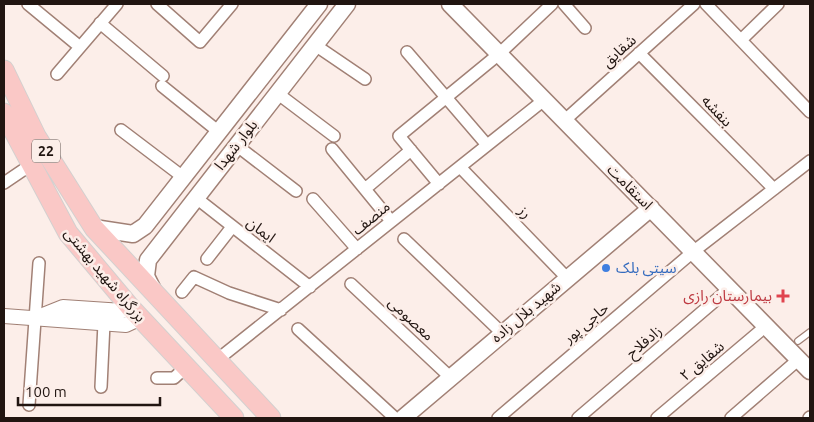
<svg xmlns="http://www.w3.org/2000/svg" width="814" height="422" viewBox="0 0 814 422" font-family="Ubuntu,'Noto Sans Arabic',sans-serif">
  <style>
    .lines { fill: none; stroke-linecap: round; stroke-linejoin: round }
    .service-casing { stroke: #a18075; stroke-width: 8 }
    .minor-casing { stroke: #a18075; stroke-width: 14 }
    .tertiary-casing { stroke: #a18075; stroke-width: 16 }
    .secondary-casing { stroke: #a18075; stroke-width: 19 }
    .trunk-casing { stroke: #d3d0cf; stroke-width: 21 }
    .service { stroke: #fff; stroke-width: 5.5 }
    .minor { stroke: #fff; stroke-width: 11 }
    .tertiary { stroke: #fff; stroke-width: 14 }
    .secondary { stroke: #fff; stroke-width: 16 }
    .trunk { stroke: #fac8c6; stroke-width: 19 }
    .shop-dot { fill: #3f7fe0; stroke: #fceee9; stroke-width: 2 }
    .health-dot { fill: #e0444e; stroke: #fceee9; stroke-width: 2 }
    .labels { text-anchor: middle; stroke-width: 5; stroke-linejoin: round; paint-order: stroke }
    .shield { fill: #fceee9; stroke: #635652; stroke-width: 1 }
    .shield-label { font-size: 14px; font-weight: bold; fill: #211511 }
    .street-label { font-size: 15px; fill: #211511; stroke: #fceee9 }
    .shop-label { font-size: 15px; fill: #366cbe; stroke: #fceee9; text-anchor: start }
    .health-label { font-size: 15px; fill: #be3a42; stroke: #fceee9; text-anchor: end }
  </style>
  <rect width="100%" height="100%" fill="#fceee9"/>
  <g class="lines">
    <g class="service-casing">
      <path id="service" d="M798,341L810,332"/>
    </g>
    <g class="minor-casing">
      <path id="minor" d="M28,4L80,47
        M157,4L200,42L232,4
        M564,4L585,28
        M706,4L810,112
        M100,23L163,76
        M741,40L778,4
        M315,45L365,79
        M407,52L487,145
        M639,53L774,189
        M57,74L117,4
        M162,86L219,132
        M277,93L334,136
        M565,120L694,4
        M121,130L183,177
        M236,145L296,191
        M332,149L391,221
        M460,167L567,278
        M4,183L32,164
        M439,184L399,136L499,54L552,4
        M365,189L411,150
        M195,197L310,287
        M313,199L357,249
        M404,239L502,333
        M207,259L232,227
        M351,284L450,377
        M182,292L194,277L229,293L281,310
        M298,329L395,418
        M217,360L544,100
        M157,378H174L186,367
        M101,387L104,323
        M29,405L39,263
        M498,418L694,251L810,161
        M578,418L730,288
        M657,418L766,326
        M731,418L799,359
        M809,418L810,417"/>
    </g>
    <g class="tertiary-casing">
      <path id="tertiary" d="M4,316L126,325L141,318
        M38,317L63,307L123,311L130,307"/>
    </g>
    <g class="secondary-casing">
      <path id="secondary" d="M450,4L810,371
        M94,228L133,234L145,226L319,4
        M153,290L146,276L148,260L347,4
        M403,418L651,208"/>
    </g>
    <g class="trunk-casing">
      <path id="trunk" d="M4,70L36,136L94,228L271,418
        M4,113L68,233L130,307L234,418"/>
    </g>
    <use href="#service" class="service"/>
    <use href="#minor" class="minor"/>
    <use href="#tertiary" class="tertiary"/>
    <use href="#secondary" class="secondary"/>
    <use href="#trunk" class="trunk"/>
  </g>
  <circle class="shop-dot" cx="606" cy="268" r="5"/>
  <path class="health-dot" d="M780.5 288.5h5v5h5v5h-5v5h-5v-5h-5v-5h5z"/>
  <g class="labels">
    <rect class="shield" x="32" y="139.5" width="28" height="23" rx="4"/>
    <g class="shield-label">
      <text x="46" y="156">22</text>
    </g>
    <g class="street-label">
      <text transform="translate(619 51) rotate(-42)" y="5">شقایق</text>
      <text transform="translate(717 111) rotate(46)" y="5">بنفشه</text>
      <text transform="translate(236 145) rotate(-52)" y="5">بلوار شهدا</text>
      <text transform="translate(630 187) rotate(45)" y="5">استقامت</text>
      <text transform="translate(525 212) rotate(46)" y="5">رز</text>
      <text transform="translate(371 218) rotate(-39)" y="5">منصف</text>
      <text transform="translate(261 230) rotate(37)" y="5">ایمان</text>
      <text transform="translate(105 275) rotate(50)" y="5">بزرگراه شهید بهشتی</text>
      <text transform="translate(526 312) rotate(-40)" y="5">شهید بلال زاده</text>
      <text transform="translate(411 319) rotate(43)" y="5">معصومی</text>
      <text transform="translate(586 323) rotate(-40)" y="5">حاجی پور</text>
      <text transform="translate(644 342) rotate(-41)" y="5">زادفلاح</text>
      <text transform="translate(702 361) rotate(-40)" y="5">شقایق ۲</text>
    </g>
    <g class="shop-label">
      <text x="616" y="273">سیتی بلک</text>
    </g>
    <g class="health-label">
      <text x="772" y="301">بیمارستان رازی</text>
    </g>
  </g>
  <rect width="814" height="422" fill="none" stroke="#211511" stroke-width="10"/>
  <path d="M18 397v8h142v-8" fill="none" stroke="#211511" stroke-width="2.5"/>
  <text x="25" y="397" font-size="15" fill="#211511" stroke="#fceee9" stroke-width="4" paint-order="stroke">100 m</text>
</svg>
